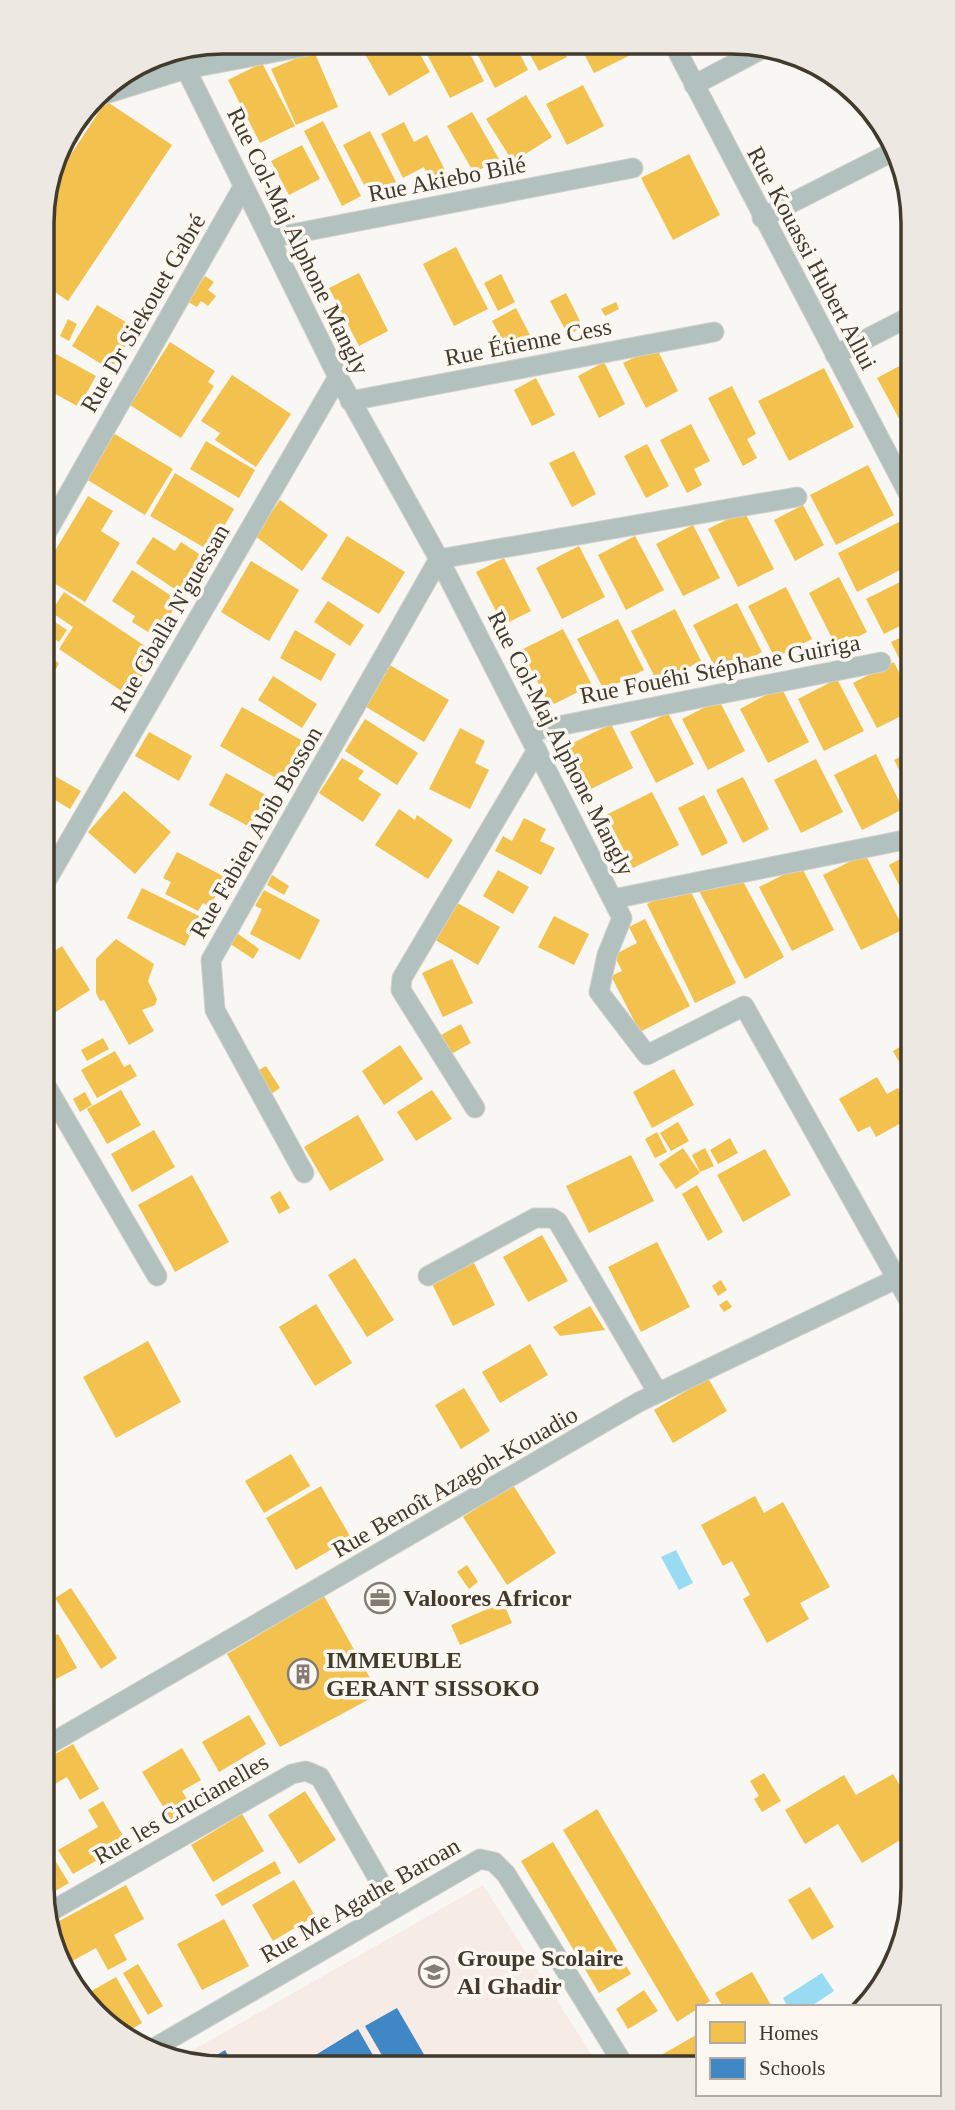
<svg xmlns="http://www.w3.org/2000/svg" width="955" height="2110" viewBox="0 0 955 2110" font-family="'Times New Roman',serif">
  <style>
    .education { fill: #f7ebe6 }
    .water { fill: #98dbf3 }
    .homes { fill: #f2c14e }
    .schools { fill: #3f88c5 }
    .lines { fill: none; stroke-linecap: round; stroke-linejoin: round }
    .street-casing { stroke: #d4d1cd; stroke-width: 21 }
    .street { stroke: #b2c1bd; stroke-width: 19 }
    .labels { text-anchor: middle; stroke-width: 7; stroke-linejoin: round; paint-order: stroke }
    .street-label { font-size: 24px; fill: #423a2d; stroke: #fcf7f1 }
    .poi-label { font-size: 24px; font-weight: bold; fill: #423a2d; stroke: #fcf7f1; text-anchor: start }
    .rim { fill: none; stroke: #423a2d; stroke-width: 3.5 }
  </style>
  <rect width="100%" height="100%" fill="#f9f7f4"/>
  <path class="education" d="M483,1885L597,2063L189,2065L177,2059Z"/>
  <path class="water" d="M676,1550L693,1583L679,1590L661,1557Z
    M822,1973L834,1991L810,2007H788L783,1998Z"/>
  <path class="homes" d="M368,43H380L386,54L406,43H414L430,72L389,96L361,47Z
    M421,43L465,44L484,81L450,98Z
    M472,44H515L528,70L495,88Z
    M524,44H560L567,57L539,71Z
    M579,44L643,45L645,48L594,73Z
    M314,51L338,107L296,125L271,69Z
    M262,63L295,126L260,143L228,80Z
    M583,85L604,126L567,145L546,104Z
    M526,95L552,137L513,162L486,119Z
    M106,101L172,145L68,301L43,284L42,211L49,188Z
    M472,112L499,159L474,173L447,126Z
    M323,121L361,196L342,206L304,131Z
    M404,122L414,142L427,135L447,174L431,182L424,167L403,178L381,134Z
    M370,131L396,182L370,196L343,145Z
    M302,145L320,179L289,195L271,161Z
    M689,154L720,215L673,240L641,178Z
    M456,247L488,309L454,326L423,264Z
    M359,273L388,331L359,346L329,288Z
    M501,274L515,302L498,311L484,283Z
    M205,276L214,282L208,290L216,296L208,306L201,301L197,307L188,302Z
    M566,293L583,327L568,335L550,301Z
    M616,302L619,309L605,316L601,309Z
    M97,305L136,328L111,370L72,346Z
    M516,308L531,337L507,349L492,321Z
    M68,319L77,324L69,341L60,336Z
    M170,342L215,371L208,382L214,386L181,438L130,405Z
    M656,347L678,391L646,408L623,363Z
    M54,353L96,376L79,407L43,387V373Z
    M604,362L625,404L599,418L578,376Z
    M907,362L908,435L877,378Z
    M824,368L854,427L789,461L758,401Z
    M232,375L291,414L256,467L215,440L220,433L201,421Z
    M536,378L555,415L532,426L514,390Z
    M732,386L756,434L747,439L757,458L743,466L708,398Z
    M691,424L710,461L694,469L702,485L687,493L660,440Z
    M113,433L173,469L145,515L86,479Z
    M206,441L255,470L239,498L190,469Z
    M647,444L669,486L646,498L624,456Z
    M574,451L596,494L572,507L549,463Z
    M868,465L894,515L836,545L810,495Z
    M175,473L234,509L210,551L150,516Z
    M88,496L113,511L101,531L120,543L85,602L44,577V569Z
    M280,500L328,535L302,571L255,536Z
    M803,505L824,545L795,561L774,520Z
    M744,511L774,569L738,587L708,529Z
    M903,520L908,531V566L857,592L838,553Z
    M693,525L720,578L683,596L656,544Z
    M347,536L405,572L379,614L321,579Z
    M635,536L664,590L626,610L598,555Z
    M153,537L175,551L181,542L208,560L185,596L136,563Z
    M579,546L605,597L562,619L536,568Z
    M504,558L531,611L503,625L476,572Z
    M251,561L299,590L269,641L221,612Z
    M132,570L179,601L156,637L132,622L135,616L112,601Z
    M839,577L867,632L837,648L809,593Z
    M908,578V622L884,634L866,599Z
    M786,587L812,639L775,658L748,606Z
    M64,592L157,654L129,696L59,649L73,627L51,612Z
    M328,601L364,625L350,646L314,622Z
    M737,603L762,652L719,675L693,625Z
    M675,609L701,661L658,683L631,631Z
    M49,618L67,630L59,642L44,632Z
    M618,619L644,670L604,690L577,639Z
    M563,629L592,685L550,706L521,650Z
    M295,630L336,654L321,681L280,658Z
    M908,634V676L891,642Z
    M44,655L59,663L50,681L44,678Z
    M894,662L908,691L909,712L877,728L853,683Z
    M388,664L449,700L424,742L363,705Z
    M273,676L317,704L302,728L258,700Z
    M837,679L864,731L824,751L798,699Z
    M781,687L809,742L768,763L740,709Z
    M719,700L745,751L708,770L682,719Z
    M242,707L303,741L281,781L220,746Z
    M668,713L694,764L656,783L630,732Z
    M365,719L418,753L397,785L345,751Z
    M611,724L633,768L589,790L567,746Z
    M460,728L485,741L475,763L489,770L470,809L429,789Z
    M149,732L192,756L179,781L135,756Z
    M909,753V788L894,760Z
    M876,754L903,809L862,830L834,775Z
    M342,758L364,771L358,779L381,794L363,822L319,793Z
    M816,759L843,812L801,833L774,780Z
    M44,770L81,791L70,809L50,797L44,806Z
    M226,773L266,795L250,827L209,805Z
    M743,777L769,829L743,843L716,790Z
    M124,791L171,832L135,874L88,832Z
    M652,792L679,845L633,868L606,815Z
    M704,795L728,843L702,856L678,808Z
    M399,809L415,820L417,815L453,840L428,879L375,845Z
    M524,818L546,829L540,841L555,848L541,875L495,851L503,836L512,841Z
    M177,852L225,877L210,907L203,903L198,911L165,894L171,882L163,878Z
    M865,854L904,929L861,950L823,875Z
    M909,854V905L889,865Z
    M801,866L834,930L792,951L759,887Z
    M498,870L529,887L513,914L483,896Z
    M272,875L289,886L284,895L267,885Z
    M740,876L784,957L745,979L695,883Z
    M687,884L736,983L695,1003L647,904Z
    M142,888L199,916L185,946L127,918Z
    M264,890L320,920L300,960L250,934L262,909L255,906Z
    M454,901L500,927L478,965L432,938Z
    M554,916L589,934L574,965L538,947Z
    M645,919L690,1006L640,1032L611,976L622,971L614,955L637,943L629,927Z
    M237,933L259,949L253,959L229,943Z
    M116,939L154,964L148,981L157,999L155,1005L142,1010L154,1031L129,1045L104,1000L100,1001L96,993V959Z
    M62,946L90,990L45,1019V957Z
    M452,959L473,1003L443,1017L422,973Z
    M461,1024L471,1043L451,1054L441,1035Z
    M103,1038L109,1049L87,1061L81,1050Z
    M910,1041V1072L906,1074L893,1051Z
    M400,1045L423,1079L384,1105L362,1071Z
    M115,1051L124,1067L130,1064L137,1076L97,1098L81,1070Z
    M266,1066L280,1088L271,1094L257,1071Z
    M674,1069L694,1105L652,1128L633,1092Z
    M877,1077L887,1094L898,1088L910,1108V1118L876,1137L870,1126L858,1132L839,1099Z
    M121,1090L141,1125L107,1144L87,1109Z
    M432,1090L452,1119L416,1141L397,1112Z
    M85,1092L92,1105L80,1112L73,1099Z
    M358,1115L384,1160L330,1191L304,1147Z
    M678,1122L689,1141L671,1151L660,1133Z
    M154,1130L175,1167L132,1192L111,1154Z
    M657,1132L667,1152L655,1158L645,1139Z
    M730,1138L738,1153L718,1164L710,1150Z
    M683,1148L700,1173L676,1189L659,1164Z
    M705,1148L714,1166L700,1172L692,1155Z
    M765,1149L791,1195L743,1222L717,1175Z
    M631,1155L654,1201L589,1233L566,1186Z
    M192,1175L229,1242L175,1272L138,1205Z
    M697,1185L723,1232L708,1241L682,1194Z
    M280,1191L290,1208L279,1214L270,1197Z
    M542,1235L568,1281L528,1302L503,1257Z
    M657,1242L690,1307L641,1332L608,1267Z
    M355,1258L394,1320L367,1337L328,1275Z
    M472,1259L495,1305L453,1326L430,1280Z
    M721,1280L727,1290L718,1296L712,1286Z
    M727,1300L732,1307L724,1312L719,1305Z
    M316,1304L352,1363L315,1386L279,1327Z
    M590,1306L605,1330L560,1336L553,1327Z
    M148,1341L181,1402L116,1438L83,1377Z
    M530,1344L548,1375L500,1403L482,1372Z
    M708,1378L727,1411L673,1443L654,1410Z
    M464,1388L490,1431L461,1449L435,1405Z
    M291,1454L310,1486L264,1513L245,1481Z
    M513,1485L556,1553L507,1585L463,1517Z
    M321,1486L351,1538L296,1570L266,1518Z
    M755,1496L764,1513L783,1502L830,1587L800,1603L809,1619L767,1643L743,1599L750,1595L732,1561L723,1566L701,1525Z
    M467,1565L478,1582L469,1589L457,1572Z
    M71,1588L117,1658L101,1669L55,1598Z
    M324,1596L379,1694L280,1747L227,1654Z
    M503,1602L512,1623L460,1645L451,1625Z
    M58,1634L77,1668L54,1680L47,1667V1640Z
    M47,1682L56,1696L48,1701L47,1698Z
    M249,1715L266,1744L219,1772L202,1742Z
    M73,1744L99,1789L80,1800L67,1777L48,1788V1758Z
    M182,1748L201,1780L182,1791L194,1810L173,1823L142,1772Z
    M764,1773L781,1801L762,1812L754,1799L759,1796L750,1781Z
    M893,1774L912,1806V1833L862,1863L838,1824L805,1844L785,1810L844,1775L856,1795Z
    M305,1791L336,1840L299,1864L268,1815Z
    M103,1801L127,1843L73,1874L58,1850L98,1827L88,1810Z
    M597,1809L710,2001L677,2022L563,1830Z
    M242,1814L264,1851L213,1882L191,1845Z
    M553,1842L631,1974L599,1993L521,1861Z
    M53,1857L69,1883L48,1895V1860Z
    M275,1861L281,1873L222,1906L215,1895Z
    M294,1880L315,1916L273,1941L252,1905Z
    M126,1885L144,1919L114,1935L127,1960L108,1970L96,1948L67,1964L48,1934V1927Z
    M810,1887L834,1927L812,1940L788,1900Z
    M224,1919L249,1966L202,1990L177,1944Z
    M138,1964L163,2006L148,2015L123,1973Z
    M752,1972L772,2007H723L715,1993Z
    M116,1977L142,2023L125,2033L104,2023L86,1994Z
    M644,1990L658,2011L628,2029L616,2009Z
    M698,2034V2062H668L663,2054Z"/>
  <path class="schools" d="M397,2008L429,2063L387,2064L365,2026Z
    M358,2029L378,2064H312L309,2059Z
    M225,2050L233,2064L200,2065Z"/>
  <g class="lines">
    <g class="street-casing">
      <path id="street" d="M674,45L908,493
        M177,51L338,377L439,559L622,918L607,955L599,992L647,1055L744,1006L911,1304
        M694,85L768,46
        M96,97L186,69L324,43
        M762,218L892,152
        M271,238L633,168
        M835,355L907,318
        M350,401L714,332
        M44,537L243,187
        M528,732L881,662
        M45,883L338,377
        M613,899L909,839
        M45,1084L157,1276
        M475,1108L401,990L402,978L537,750
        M304,1173L215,1010L211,960L439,559L797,497
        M428,1276L535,1218H552L558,1222L658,1393
        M48,1745L639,1402L896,1279
        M48,1913L292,1774L306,1771L320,1777L395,1908
        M154,2048L480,1859L494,1862L506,1874L622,2062"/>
    </g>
    <use href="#street" class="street"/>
  </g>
  <defs>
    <g id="office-ring" transform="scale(1.575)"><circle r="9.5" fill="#fcf7f1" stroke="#827c73" stroke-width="1.5"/><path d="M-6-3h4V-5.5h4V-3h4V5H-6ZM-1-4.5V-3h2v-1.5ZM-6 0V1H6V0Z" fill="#827c73"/></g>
    <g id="building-ring" transform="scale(1.575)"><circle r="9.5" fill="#fcf7f1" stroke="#827c73" stroke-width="1.5"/><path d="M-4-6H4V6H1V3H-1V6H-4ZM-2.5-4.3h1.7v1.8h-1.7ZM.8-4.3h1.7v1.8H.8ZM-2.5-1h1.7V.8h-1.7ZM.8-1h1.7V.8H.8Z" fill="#827c73"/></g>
    <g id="school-ring" transform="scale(1.575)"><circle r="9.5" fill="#fcf7f1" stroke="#827c73" stroke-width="1.5"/><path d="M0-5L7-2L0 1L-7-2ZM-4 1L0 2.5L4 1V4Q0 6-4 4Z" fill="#827c73"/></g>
  </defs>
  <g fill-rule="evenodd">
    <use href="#office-ring" x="380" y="1598"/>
    <use href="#building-ring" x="303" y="1674"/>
    <use href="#school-ring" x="434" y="1972"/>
  </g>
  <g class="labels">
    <g class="street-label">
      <text transform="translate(447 179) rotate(-11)" y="8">Rue Akiebo Bilé</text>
      <text transform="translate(298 241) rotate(64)" y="8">Rue Col-Maj Alphone Mangly</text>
      <text transform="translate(812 258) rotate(62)" y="8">Rue Kouassi Hubert Allui</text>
      <text transform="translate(143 313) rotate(-60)" y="8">Rue Dr Siekouet Gabré</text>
      <text transform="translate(528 342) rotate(-11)" y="8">Rue Étienne Cess</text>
      <text transform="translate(170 618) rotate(-60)" y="8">Rue Gballa N'guessan</text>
      <text transform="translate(720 669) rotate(-11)" y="8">Rue Fouéhi Stéphane Guiriga</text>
      <text transform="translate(561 743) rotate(63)" y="8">Rue Col-Maj Alphone Mangly</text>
      <text transform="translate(256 832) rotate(-60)" y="8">Rue Fabien Abib Bosson</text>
      <text transform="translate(455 1482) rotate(-30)" y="8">Rue Benoît Azagoh-Kouadio</text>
      <text transform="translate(181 1809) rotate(-30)" y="8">Rue les Crucianelles</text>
      <text transform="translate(360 1900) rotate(-30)" y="8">Rue Me Agathe Baroan</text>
    </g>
    <g class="poi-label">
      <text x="403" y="1606">Valoores Africor</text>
      <text x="326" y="1668">IMMEUBLE<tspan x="326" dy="28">GERANT SISSOKO</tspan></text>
      <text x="457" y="1966">Groupe Scolaire<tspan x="457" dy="28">Al Ghadir</tspan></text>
    </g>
  </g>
  <path d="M0 0H955V2110H0ZM223 54H732A169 169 0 0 1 901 223V1887A169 169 0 0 1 732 2056H223A169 169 0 0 1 54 1887V223A169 169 0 0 1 223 54Z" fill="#ede8e1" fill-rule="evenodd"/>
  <path class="rim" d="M223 54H732A169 169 0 0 1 901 223V1887A169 169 0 0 1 732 2056H223A169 169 0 0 1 54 1887V223A169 169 0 0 1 223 54Z"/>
  <rect x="696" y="2005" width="245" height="91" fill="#fcf7f1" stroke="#b2aba3" stroke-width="2"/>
  <rect x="710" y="2022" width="35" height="21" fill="#f2c14e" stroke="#b2aba3" stroke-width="2"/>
  <text x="759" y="2040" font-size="21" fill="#423a2d">Homes</text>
  <rect x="710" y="2058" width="35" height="21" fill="#3f88c5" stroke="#b2aba3" stroke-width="2"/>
  <text x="759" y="2075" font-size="21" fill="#423a2d">Schools</text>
</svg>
